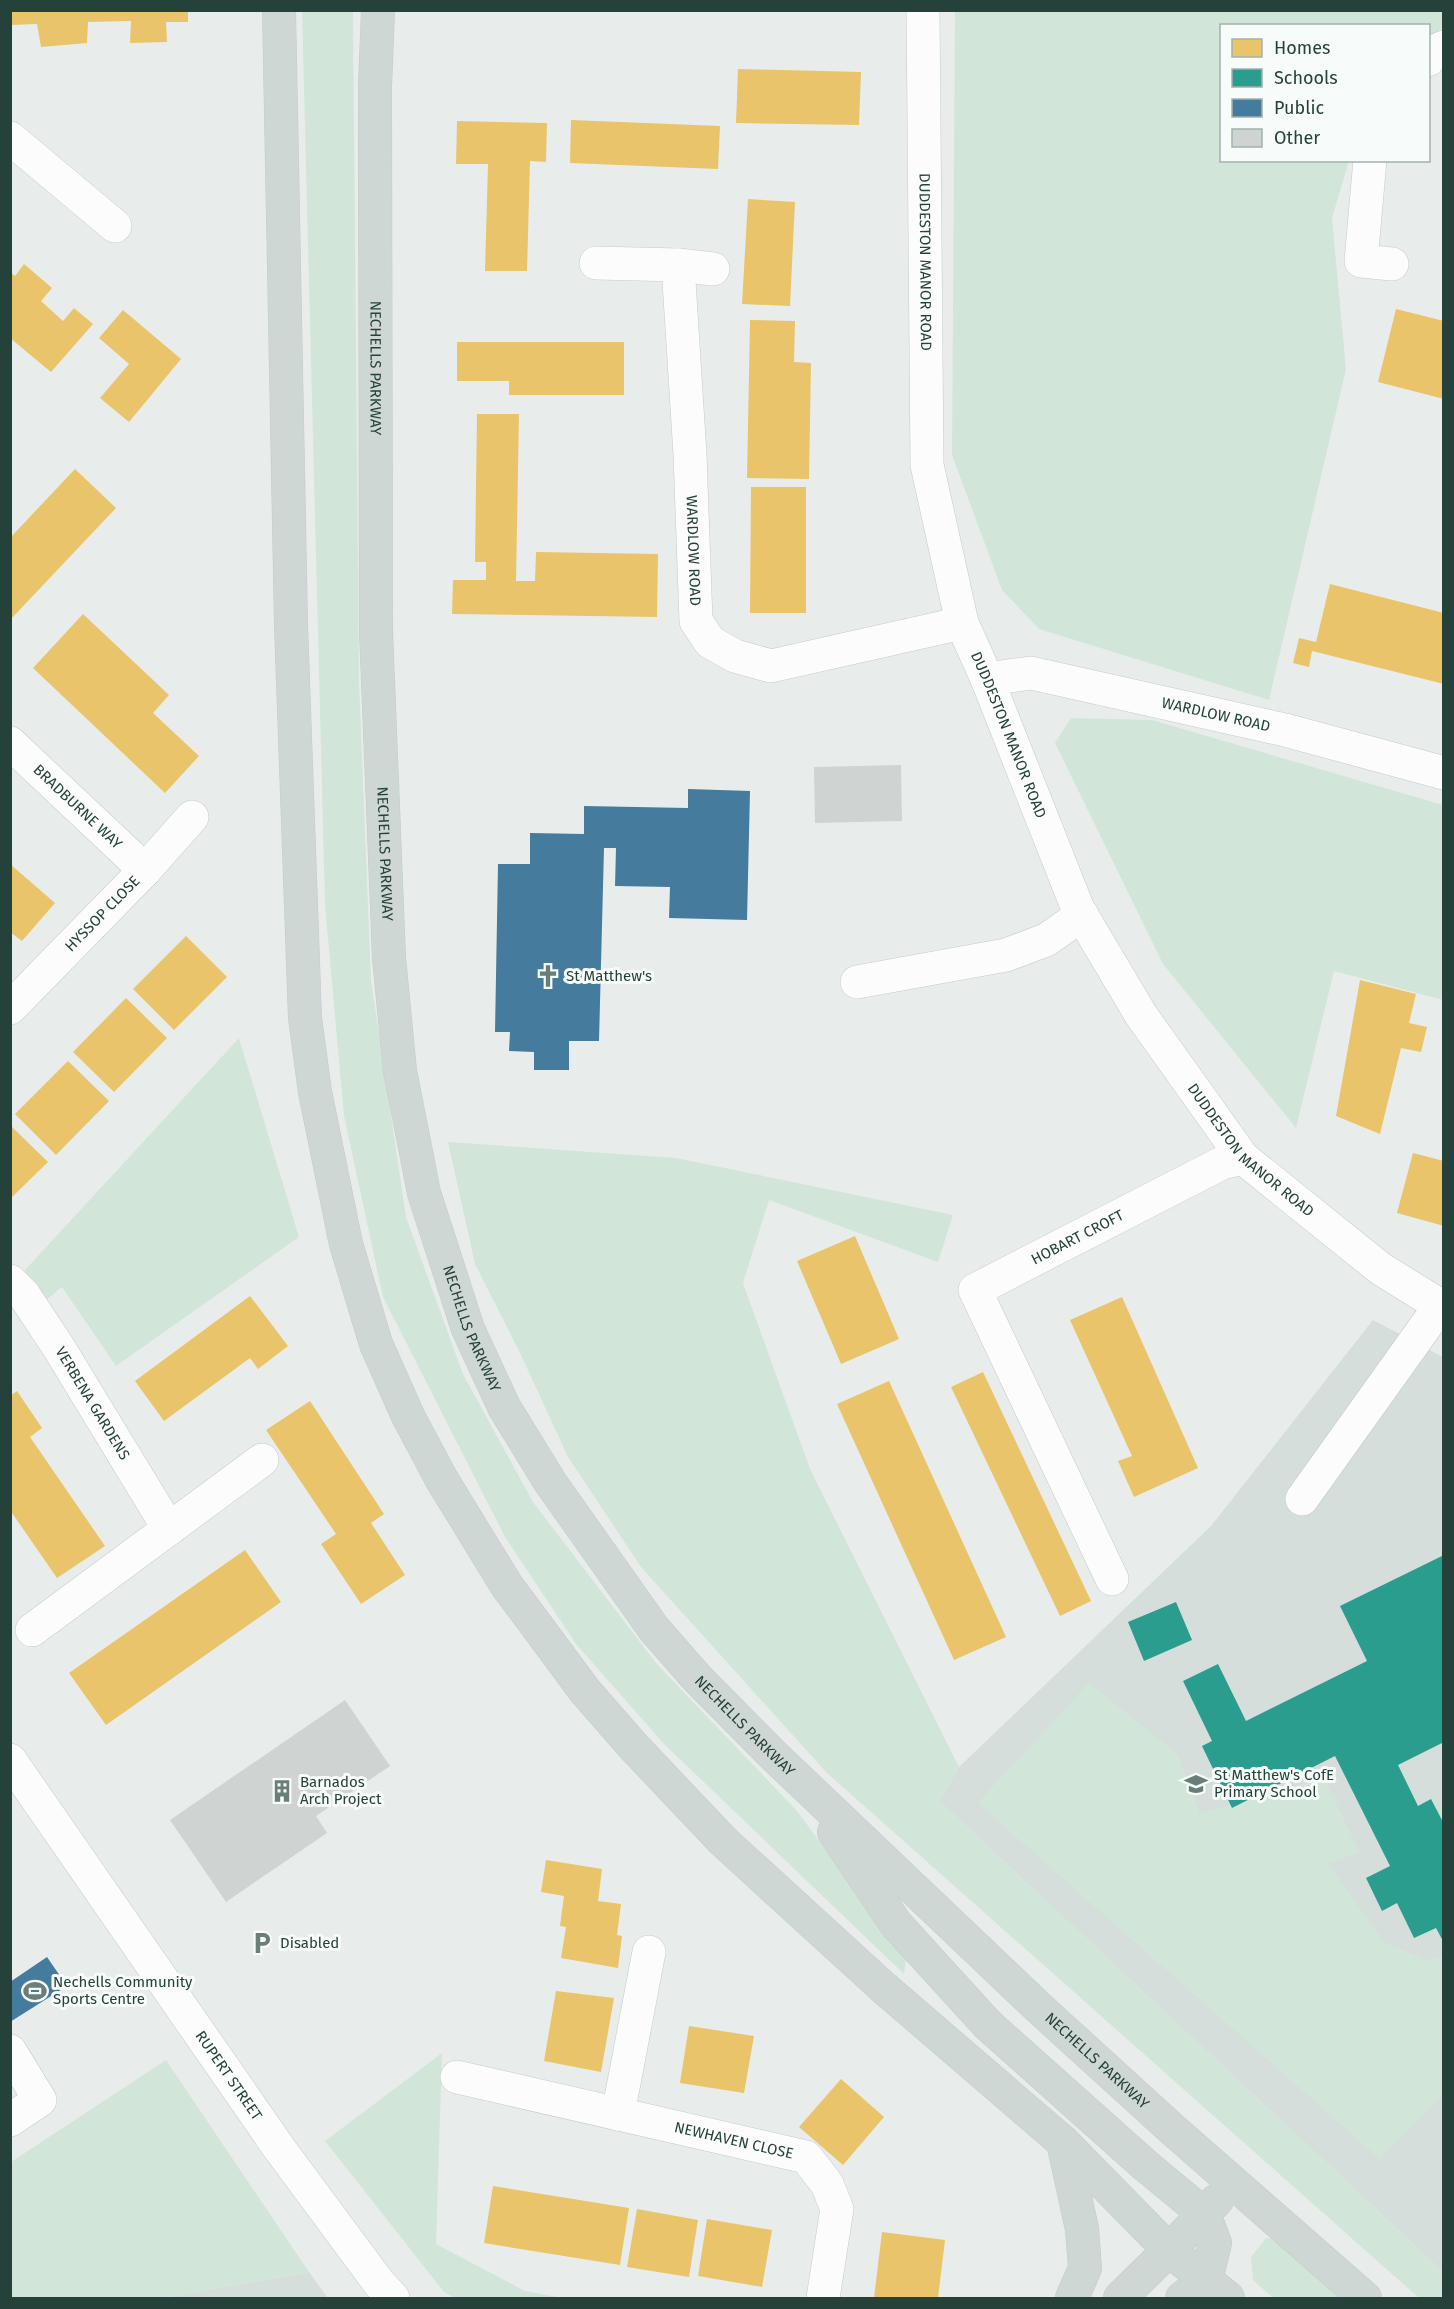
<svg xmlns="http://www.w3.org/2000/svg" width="1454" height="2309" viewBox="0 0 1454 2309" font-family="'Fira Sans',sans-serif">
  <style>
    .built { fill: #d6dedb }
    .green { fill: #d1e6d8 }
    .homes { fill: #e9c46a }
    .schools { fill: #2a9d8f }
    .public { fill: #457b9d }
    .building { fill: #cfd4d2 }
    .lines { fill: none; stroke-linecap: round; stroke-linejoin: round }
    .minor-casing { stroke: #c5cac8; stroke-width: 34 }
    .major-casing { stroke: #c3ccc9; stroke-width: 34 }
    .minor { stroke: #fcfcfc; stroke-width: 33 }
    .major { stroke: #cfd7d5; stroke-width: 33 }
    .labels { text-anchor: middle; stroke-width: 6; stroke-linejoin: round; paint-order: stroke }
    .street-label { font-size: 15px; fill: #24423a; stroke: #f7fbf9 }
    .poi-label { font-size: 15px; fill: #24423a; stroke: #f7fbf9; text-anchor: start }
  </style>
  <rect width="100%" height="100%" fill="#e8edeb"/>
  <path class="built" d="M1373,1320L1443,1357V2272L939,1801L959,1767L1211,1526Z
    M309,2272L328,2298H162Z"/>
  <path class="green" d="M302,11H353L359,680L371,980L406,1217L463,1374L533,1502L656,1663L797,1811L906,1959L904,1974L664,1744L576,1644L505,1537L383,1297L344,1116L325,905Z
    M955,11H1443V28L1429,37L1428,26H1222V160L1349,161L1332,218L1346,369L1269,700L1039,629L1002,590L952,455Z
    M1071,718L1152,720L1443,805V1000L1334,971L1296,1128L1163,964L1055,743Z
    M239,1038L299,1237L116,1366L62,1287L45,1301L25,1270Z
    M448,1142L676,1158L953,1215L938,1262L769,1200L743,1283L810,1469L959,1767L939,1801L1443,2272V2298H1419L827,1773L641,1567L568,1457L520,1353L475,1264Z
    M1089,1683L1177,1754L1200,1814L1324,1777L1359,1852L1328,1864L1384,1942L1428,1961L1443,1956V2094L1380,2159L978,1803Z
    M442,2053L436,2244L525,2291L563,2298H455L444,2292L325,2141Z
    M166,2060L309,2272L162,2298H11V2162Z
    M1266,2238H1276L1346,2298H1273L1253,2280L1251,2257Z"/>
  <path class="homes" d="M10,10H188V22H166L167,42L130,43L131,21L88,22L87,43L41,47L37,24L10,25Z
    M738,69L861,72L859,125L736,123Z
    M571,120L720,126L718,169L570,163Z
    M457,121L547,123L546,162L530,161L527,271H485L488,164H456Z
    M748,199L795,202L790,306L742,304Z
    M24,264L52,288L41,301L63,321L74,308L93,324L51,372L10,338V272L15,276Z
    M1396,309L1444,321V399L1378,382Z
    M123,310L181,359L129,422L100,398L129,364L99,338Z
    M750,320L795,321L794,362L811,363L809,479L747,478Z
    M457,342H624V395H509V381H457Z
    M477,414H519L516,581H535L536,552L658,554L657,617L452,614L453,580H486V562H475Z
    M75,469L116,508L10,620V538Z
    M751,487H806V613H750Z
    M1330,584L1444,613V684L1312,651L1309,667L1293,663L1299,638L1316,642Z
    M83,614L169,695L153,713L199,756L165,793L33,668Z
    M10,864L55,903L22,941L10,932Z
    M186,936L227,977L174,1030L133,989Z
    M1360,980L1416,994L1409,1023L1427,1027L1421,1052L1401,1048L1380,1134L1336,1116Z
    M126,998L167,1038L114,1092L73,1052Z
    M68,1061L109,1101L56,1155L15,1114Z
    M10,1125L48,1162L10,1199Z
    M1413,1153L1444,1161V1226L1397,1213Z
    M855,1236L899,1339L841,1364L797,1261Z
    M250,1296L288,1346L258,1369L250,1358L164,1421L135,1381Z
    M1122,1297L1198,1468L1134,1497L1118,1461L1132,1456L1070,1320Z
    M983,1372L1091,1601L1060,1616L951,1387Z
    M889,1381L1006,1637L954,1660L837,1404Z
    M17,1391L42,1428L30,1437L105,1546L57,1578L10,1510V1396Z
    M310,1401L384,1514L371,1523L405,1575L361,1604L321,1544L336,1534L266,1430Z
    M245,1550L281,1602L106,1725L69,1673Z
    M546,1860L602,1869L598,1901L621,1904L617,1935L622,1936L618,1968L561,1958L566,1927L560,1926L564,1896L541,1892Z
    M556,1991L614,1998L601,2072L544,2061Z
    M689,2026L754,2036L744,2093L680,2083Z
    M841,2079L884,2117L843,2165L799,2127Z
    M493,2186L629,2208L620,2265L484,2243Z
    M637,2209L698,2220L689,2277L627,2267Z
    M707,2219L772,2230L762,2287L698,2276Z
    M882,2232L945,2240L938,2298H874Z"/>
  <path class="schools" d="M1444,1555V1742L1398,1765L1418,1806L1431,1799L1444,1824V1943L1436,1928L1414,1938L1397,1903L1382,1911L1366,1878L1390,1866L1335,1756L1232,1808L1202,1746L1212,1741L1183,1681L1218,1664L1246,1721L1367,1661L1340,1606Z
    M1176,1602L1192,1640L1144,1661L1128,1622Z"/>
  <path class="public" d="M688,789L750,791L747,920L669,918L670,887L615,886L616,848H604L599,1041H569V1070H534V1052L509,1051L510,1032H495L498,864H530V833L584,834V806L688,808Z
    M47,1957L67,1986L10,2022V1982Z"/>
  <path class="building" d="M901,765L902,821L815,823L814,767Z
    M345,1700L390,1766L316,1816L327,1833L226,1902L170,1820Z"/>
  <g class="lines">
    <g class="minor-casing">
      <g id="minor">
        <path id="s1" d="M923,10L927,465L962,623L987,679L1078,909L1141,1015L1243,1158L1381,1269L1444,1308"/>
        <path d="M1428,60L1435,51L1444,47"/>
        <path d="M10,138L115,226"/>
        <path d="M1370,160L1361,261L1392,264"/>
        <path id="s2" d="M596,263L678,265L690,455L696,621L710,642L735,656L771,666L962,623"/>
        <path d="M678,265L713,269"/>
        <path id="s3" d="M987,679L1031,673L1285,730L1444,773"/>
        <path id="s4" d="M10,743L145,870"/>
        <path d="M857,982L1006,955L1046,940L1082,915"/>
        <path id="s5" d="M10,1008L145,870L192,817"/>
        <path id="s6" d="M10,1281L24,1295L59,1348L169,1529"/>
        <path d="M1302,1499L1440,1306"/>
        <path id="s7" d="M1112,1579L975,1290L1222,1163L1243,1158"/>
        <path d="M32,1630L262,1460"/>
        <path id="s8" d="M10,1760L279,2148L379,2283L393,2298"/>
        <path d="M10,2051L40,2100L10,2120"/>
        <path id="s9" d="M457,2077L806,2157L827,2184L837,2209L823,2298"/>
        <path d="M618,2114L649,1952"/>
      </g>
    </g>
    <g class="major-casing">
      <g id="major">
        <path d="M279,10L291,625L305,1018L315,1092L346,1244L376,1344L408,1416L442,1480L507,1586L585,1691L633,1746L723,1841L884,1988L1063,2142L1169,2250L1228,2298"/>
        <path id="s10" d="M378,10L375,86L376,631L389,958L400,1071L424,1193L468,1329L504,1407L550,1482L654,1629L696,1677L771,1753L1038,2007L1172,2129L1365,2298"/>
        <path d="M834,1832L896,1924L987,2024L1146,2166L1204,2214L1215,2243L1206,2280L1182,2298"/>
        <path d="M1063,2142L1082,2229L1085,2268L1072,2298"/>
        <path d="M1120,2298L1169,2250L1217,2200"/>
      </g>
    </g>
    <use href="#minor" class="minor"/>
    <use href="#major" class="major"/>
  </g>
  <defs>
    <g id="church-bare" transform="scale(1.8)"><path d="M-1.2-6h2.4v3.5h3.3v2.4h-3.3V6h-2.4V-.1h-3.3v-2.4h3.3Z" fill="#697e78" stroke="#f7fbf9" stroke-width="2.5" paint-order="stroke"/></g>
    <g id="school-bare" transform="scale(1.8)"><path d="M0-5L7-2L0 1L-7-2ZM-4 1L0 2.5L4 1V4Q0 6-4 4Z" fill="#697e78" stroke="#f7fbf9" stroke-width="2.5" paint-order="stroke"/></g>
    <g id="building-bare" transform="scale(1.8)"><path d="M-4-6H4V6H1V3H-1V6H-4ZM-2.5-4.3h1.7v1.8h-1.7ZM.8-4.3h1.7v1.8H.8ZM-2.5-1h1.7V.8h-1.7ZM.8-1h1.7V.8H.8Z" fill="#697e78" stroke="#f7fbf9" stroke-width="2.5" paint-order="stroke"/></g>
    <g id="parking-bare" transform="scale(1.8)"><path d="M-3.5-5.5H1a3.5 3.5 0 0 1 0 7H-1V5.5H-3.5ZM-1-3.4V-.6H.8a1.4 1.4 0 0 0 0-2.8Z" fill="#697e78" stroke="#f7fbf9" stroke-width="2.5" paint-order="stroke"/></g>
    <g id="stadium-bare" transform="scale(1.8)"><path d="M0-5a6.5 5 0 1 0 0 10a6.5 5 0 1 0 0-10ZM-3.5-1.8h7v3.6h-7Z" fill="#697e78" stroke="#f7fbf9" stroke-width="2.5" paint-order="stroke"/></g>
  </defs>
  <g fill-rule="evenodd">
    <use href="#church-bare" x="548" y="976"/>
    <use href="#school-bare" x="1196" y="1784"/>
    <use href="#building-bare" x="282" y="1791"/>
    <use href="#parking-bare" x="262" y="1943"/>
    <use href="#stadium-bare" x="35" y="1991"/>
  </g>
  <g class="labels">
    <g class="street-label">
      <text dy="5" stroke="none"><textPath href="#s1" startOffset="252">DUDDESTON MANOR ROAD</textPath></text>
      <text dy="5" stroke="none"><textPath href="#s10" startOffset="358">NECHELLS PARKWAY</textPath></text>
      <text dy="5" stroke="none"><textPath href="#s2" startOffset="368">WARDLOW ROAD</textPath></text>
      <text dy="5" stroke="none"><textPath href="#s3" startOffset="234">WARDLOW ROAD</textPath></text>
      <text dy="5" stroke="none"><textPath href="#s1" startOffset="738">DUDDESTON MANOR ROAD</textPath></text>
      <text dy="5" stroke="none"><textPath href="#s4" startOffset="93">BRADBURNE WAY</textPath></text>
      <text dy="5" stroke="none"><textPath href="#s10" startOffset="844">NECHELLS PARKWAY</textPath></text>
      <text dy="5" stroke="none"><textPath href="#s5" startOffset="132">HYSSOP CLOSE</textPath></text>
      <text dy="5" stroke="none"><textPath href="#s1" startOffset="1224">DUDDESTON MANOR ROAD</textPath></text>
      <text dy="5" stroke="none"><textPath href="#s7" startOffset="435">HOBART CROFT</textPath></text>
      <text dy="5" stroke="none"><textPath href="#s10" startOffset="1330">NECHELLS PARKWAY</textPath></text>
      <text dy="5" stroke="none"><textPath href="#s6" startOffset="148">VERBENA GARDENS</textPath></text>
      <text dy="5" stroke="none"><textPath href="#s10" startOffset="1816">NECHELLS PARKWAY</textPath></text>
      <text dy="5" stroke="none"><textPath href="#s10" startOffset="2302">NECHELLS PARKWAY</textPath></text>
      <text dy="5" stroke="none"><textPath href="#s8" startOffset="384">RUPERT STREET</textPath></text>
      <text dy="5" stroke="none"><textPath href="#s9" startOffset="284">NEWHAVEN CLOSE</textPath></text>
    </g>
    <g class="poi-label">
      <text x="566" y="981">St Matthew's</text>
      <text x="1214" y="1780">St Matthew's CofE<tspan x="1214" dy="17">Primary School</tspan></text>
      <text x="300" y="1787">Barnados<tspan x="300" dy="17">Arch Project</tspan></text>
      <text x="280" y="1948">Disabled</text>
      <text x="53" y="1987">Nechells Community<tspan x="53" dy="17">Sports Centre</tspan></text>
    </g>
  </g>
  <rect width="1454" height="2309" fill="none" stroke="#24423a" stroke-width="24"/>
  <rect x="1220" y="24" width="210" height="138" fill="#f7fbf9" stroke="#a3b1ad" stroke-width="1.5"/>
  <rect x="1232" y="39" width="30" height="18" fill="#e9c46a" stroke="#a3b1ad" stroke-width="1.5"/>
  <text x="1274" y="54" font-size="18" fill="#24423a">Homes</text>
  <rect x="1232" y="69" width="30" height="18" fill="#2a9d8f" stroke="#a3b1ad" stroke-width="1.5"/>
  <text x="1274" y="84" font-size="18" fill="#24423a">Schools</text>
  <rect x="1232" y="99" width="30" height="18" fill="#457b9d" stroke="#a3b1ad" stroke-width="1.5"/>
  <text x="1274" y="114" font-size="18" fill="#24423a">Public</text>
  <rect x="1232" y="129" width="30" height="18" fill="#cfd4d2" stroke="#a3b1ad" stroke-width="1.5"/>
  <text x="1274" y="144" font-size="18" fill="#24423a">Other</text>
</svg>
